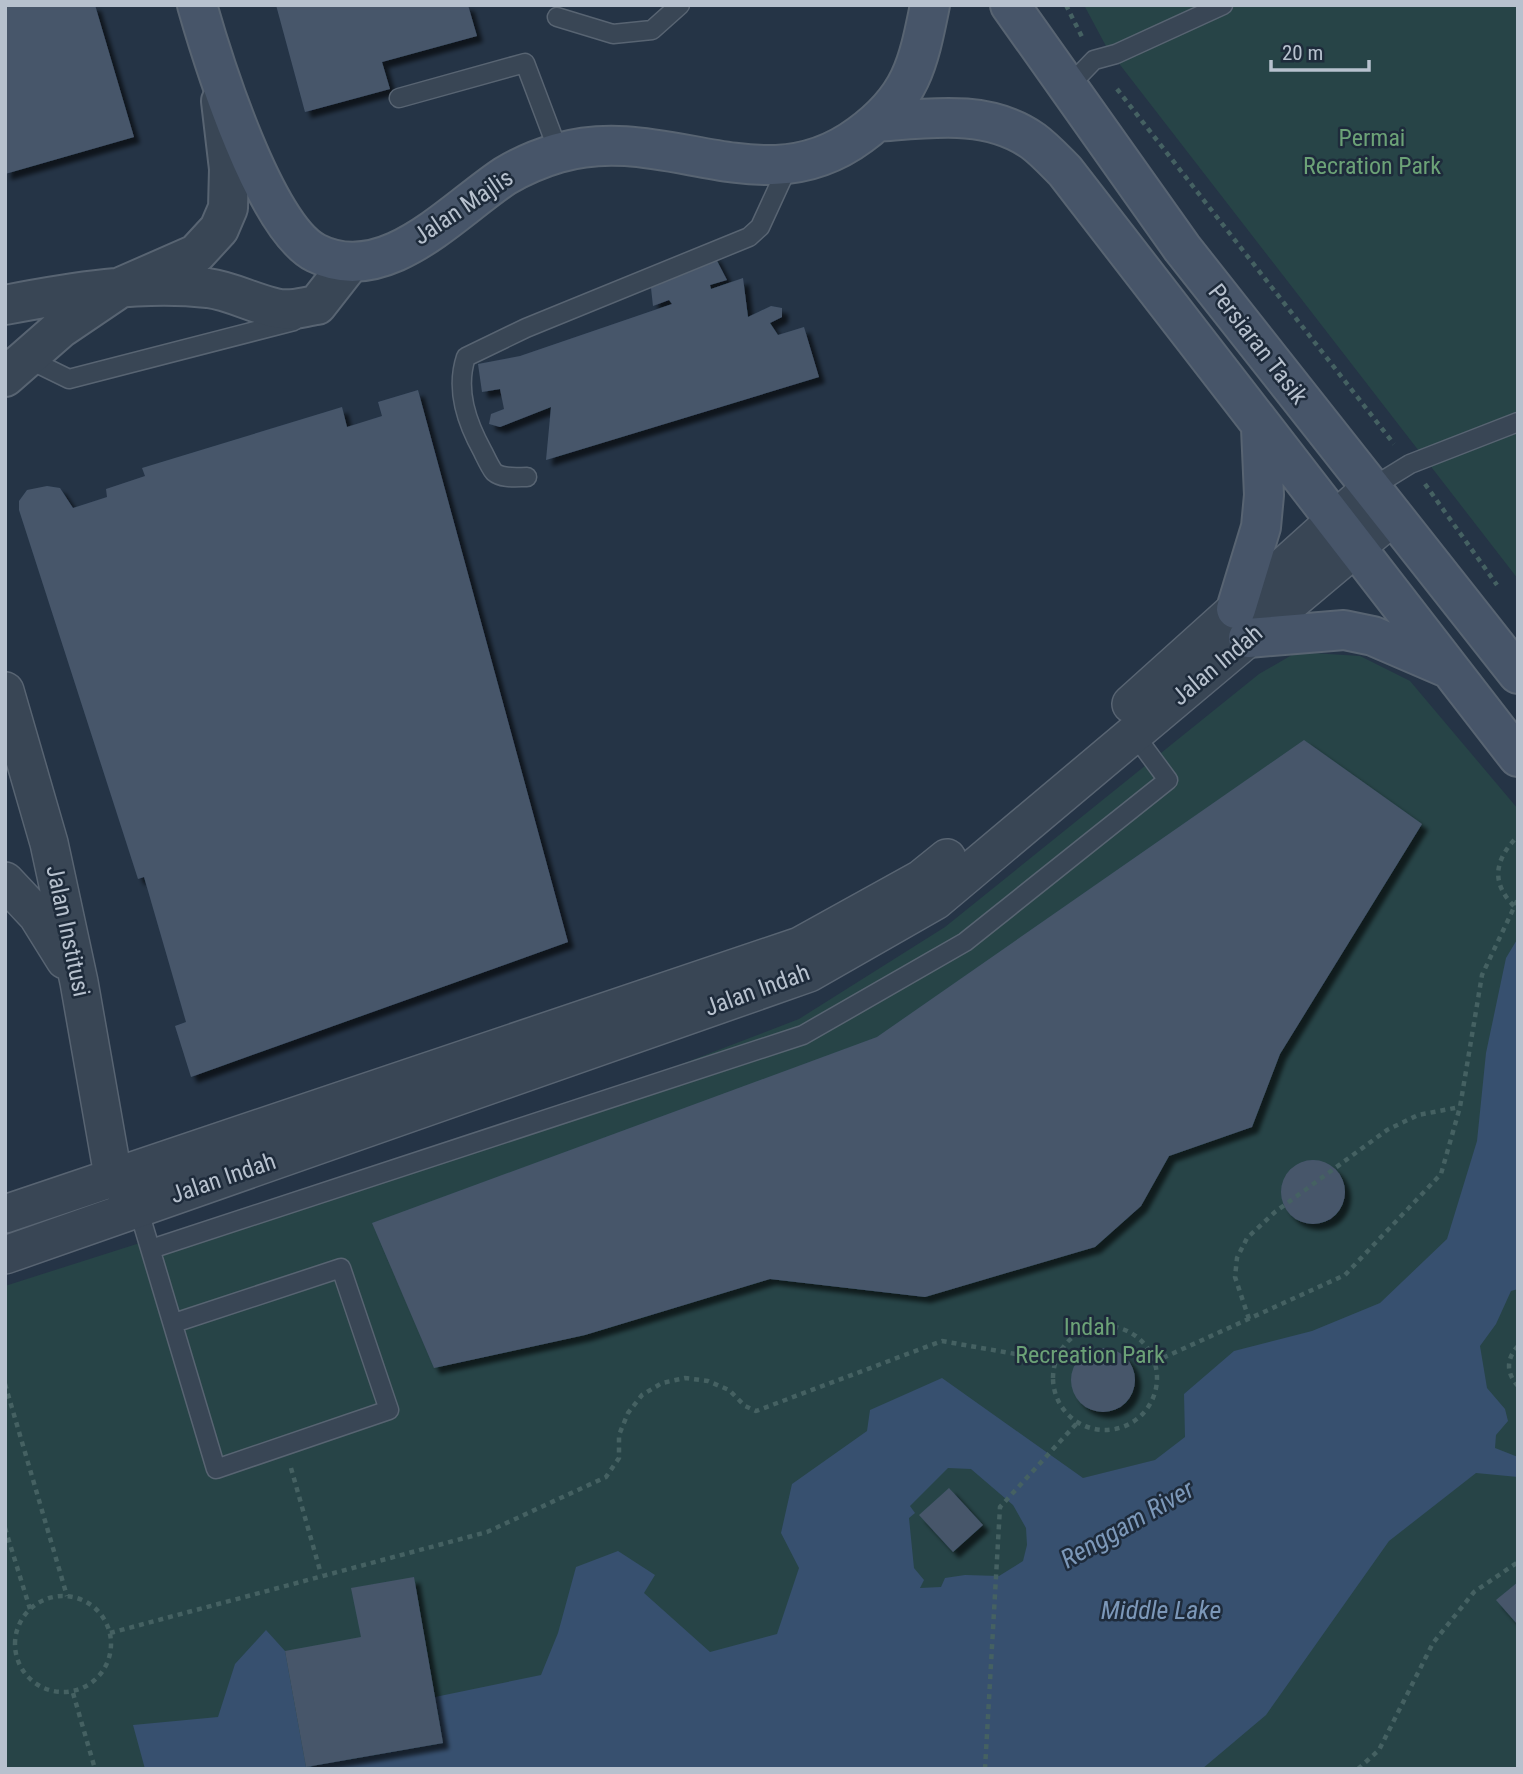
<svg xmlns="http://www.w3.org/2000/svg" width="1523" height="1774" viewBox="0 0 1523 1774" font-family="'Roboto Condensed',sans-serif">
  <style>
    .green { fill: #274447 }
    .water { fill: #37506f; fill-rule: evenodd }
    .building { fill: #46566b; filter: url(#shadow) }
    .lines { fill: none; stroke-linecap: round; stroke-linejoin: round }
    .service-casing { stroke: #586472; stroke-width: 21 }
    .minor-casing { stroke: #586472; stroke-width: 40 }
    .tertiary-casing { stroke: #586472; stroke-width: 42 }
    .secondary-casing { stroke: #586472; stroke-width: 42 }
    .path { stroke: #456162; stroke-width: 4.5; stroke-dasharray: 5 5; stroke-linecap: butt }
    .service { stroke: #394655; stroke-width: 18 }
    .minor { stroke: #394655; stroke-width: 37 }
    .tertiary { stroke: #394655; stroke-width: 38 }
    .secondary { stroke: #475569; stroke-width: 38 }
    .labels { text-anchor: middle; stroke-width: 5; stroke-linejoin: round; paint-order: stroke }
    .park-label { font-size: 24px; fill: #6ca277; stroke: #1e2b3b }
    .street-label { font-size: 24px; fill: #b7c1ce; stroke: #1e2b3b }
    .water-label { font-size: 26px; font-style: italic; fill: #7c98b9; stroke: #1e2b3b }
  </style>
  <defs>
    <filter id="shadow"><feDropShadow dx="6" dy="6" stdDeviation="2" flood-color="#0009"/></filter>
  </defs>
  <rect width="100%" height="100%" fill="#253446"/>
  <path class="green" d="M1084,5H1518V579L1107,48Z
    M1297,652L1360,656L1410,681L1518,809V1769H5V1286L588,1100L799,1019L945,927L1259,674Z"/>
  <path class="water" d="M1518,938V1289L1511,1291L1496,1324L1480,1346L1487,1388L1505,1409L1508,1421L1496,1435L1495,1448L1518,1457V1477L1476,1473L1389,1541L1266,1715L1202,1769H145L133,1725L218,1717L235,1664L266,1630L285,1651L306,1767L443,1743L435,1697L541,1675L558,1633L576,1567L618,1551L655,1575L644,1593L710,1652L777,1634L799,1568L781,1533L792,1484L867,1431L870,1410L942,1378L1083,1478L1155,1460L1185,1437L1184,1394L1234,1351L1312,1331L1380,1303L1447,1239L1477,1141L1486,1053L1506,958ZM948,1468L971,1469L1013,1505L1026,1528L1027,1545L1023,1561L999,1576L965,1575L945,1578L941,1587L920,1588L924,1580L914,1568L909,1518L915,1513L910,1506Z"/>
  <path class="building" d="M5,5H95L134,137L5,174Z
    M276,5H468L477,36L382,62L390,89L305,112Z
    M714,255L727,280L710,285L711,289L743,278L748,317L771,306L782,308V317L770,323L778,335L804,327L819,377L546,460L551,407L500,427L489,424L491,414L504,409L500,389L482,392L478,364L520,356L672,304L669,300L653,306L650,279Z
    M418,390L568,942L191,1077L175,1026L186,1022L144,877L138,879L19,510V501L27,490L47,486L60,488L73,508L107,497L106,489L145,476L142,468L342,407L347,427L382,416L378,402Z
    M1304,740L1422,824L1280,1054L1252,1127L1169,1156L1141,1206L1095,1247L925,1297L770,1279L585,1335L434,1368L372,1223L877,1037Z
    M1281 1192a32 32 0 1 1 64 0a32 32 0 1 1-64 0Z
    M1071 1380a32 32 0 1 1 64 0a32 32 0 1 1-64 0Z
    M949,1488L983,1525L953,1552L919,1515Z
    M414,1577L443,1743L306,1767L285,1651L361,1637L351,1588Z
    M1518,1582V1625L1496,1600Z"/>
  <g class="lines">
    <g class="service-casing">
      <path id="service" d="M557,17L613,34L652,30L680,5
        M1068,87L1094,60L1116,54L1223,5
        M399,98L525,63L559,153
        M26,358L69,379L294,321
        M527,477C517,477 502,479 494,472C490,467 486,458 483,452C467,423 455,390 466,357L526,328L749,237L760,227L788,166
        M1371,488L1410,464L1518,422
        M138,1208L216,1469L389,1410L341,1268L174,1323
        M151,1249L803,1035L965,942L1168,780L1134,734"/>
    </g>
    <g class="minor-casing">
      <path id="minor" d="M5,691L49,843L79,982L112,1170L128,1194
        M1131,704L1371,488
        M5,881L37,915L65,960
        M5,1214L800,946L921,879L947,858
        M5,1255L809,973L935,901L1393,516"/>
    </g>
    <g class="tertiary-casing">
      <path id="tertiary" d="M5,305C72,292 140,281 208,288C231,291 252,303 275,308C290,312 302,307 317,305L349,264
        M5,377L61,328L123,286L196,254L219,229L228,208L229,169L221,101"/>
    </g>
    <g class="secondary-casing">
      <path id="secondary" d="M197,5C213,61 265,228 316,253C385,288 452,211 505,176C520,167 541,158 558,153C665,121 762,208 860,135C911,98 918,65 930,5
        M1010,5L1182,248L1518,674
        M878,122C930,118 988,109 1033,141C1044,149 1055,161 1065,171L1518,757
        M1236,609L1261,527L1264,495L1261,428
        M1248,638L1344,630L1373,636L1445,667"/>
    </g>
    <path class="path" d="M1066,5L1083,39
      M1117,89L1394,444
      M1425,484L1497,585
      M1514,906C1490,882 1495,859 1518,836
      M1249,1319L1235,1277L1237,1258L1247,1238L1275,1212L1387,1130L1418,1115L1460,1107
      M1053 1378a52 52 0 1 1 104 0a52 52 0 1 1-104 0Z
      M1518,1346C1506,1359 1506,1373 1518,1386
      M1154,1362L1345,1275L1441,1174L1460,1107L1482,975L1518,899
      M5,1384L67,1596
      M291,1468L321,1574
      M5,1528L30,1609
      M15 1644a48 48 0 1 1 96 0a48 48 0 1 1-96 0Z
      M110,1633L487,1532L606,1477L619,1458V1435L628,1413L642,1395L662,1383L685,1378L708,1381L729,1390L745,1406L756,1411L942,1341L1055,1361
      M73,1693L95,1769
      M985,1769L1000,1507L1077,1423
      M1358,1769L1379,1750L1433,1643L1474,1592L1518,1562"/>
    <use href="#service" class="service"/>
    <use href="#minor" class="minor"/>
    <use href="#tertiary" class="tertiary"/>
    <use href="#secondary" class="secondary"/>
  </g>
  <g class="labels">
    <g class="park-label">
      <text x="1372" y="146">Permai<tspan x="1372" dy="28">Recration Park</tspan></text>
      <text x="1090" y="1335">Indah<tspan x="1090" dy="28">Recreation Park</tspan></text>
    </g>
    <g class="street-label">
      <text transform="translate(463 207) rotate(-34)" y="8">Jalan Majlis</text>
      <text transform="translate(1258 344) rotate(52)" y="8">Persiaran Tasik</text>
      <text transform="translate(1217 665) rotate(-40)" y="8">Jalan Indah</text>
      <text transform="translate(68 931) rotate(78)" y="8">Jalan Institusi</text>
      <text transform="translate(757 990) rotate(-20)" y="8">Jalan Indah</text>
      <text transform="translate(223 1178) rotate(-19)" y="8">Jalan Indah</text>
    </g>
    <g class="water-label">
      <text transform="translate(1127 1524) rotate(-30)" y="9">Renggam River</text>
      <text x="1161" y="1619">Middle Lake</text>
    </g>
  </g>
  <rect width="1523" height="1774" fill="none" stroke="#b7c1ce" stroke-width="14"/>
  <path d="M1271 60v10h98v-10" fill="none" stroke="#b7c1ce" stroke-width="3.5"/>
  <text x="1282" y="60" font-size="21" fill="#b7c1ce" stroke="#1e2b3b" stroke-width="5" paint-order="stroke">20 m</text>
</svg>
